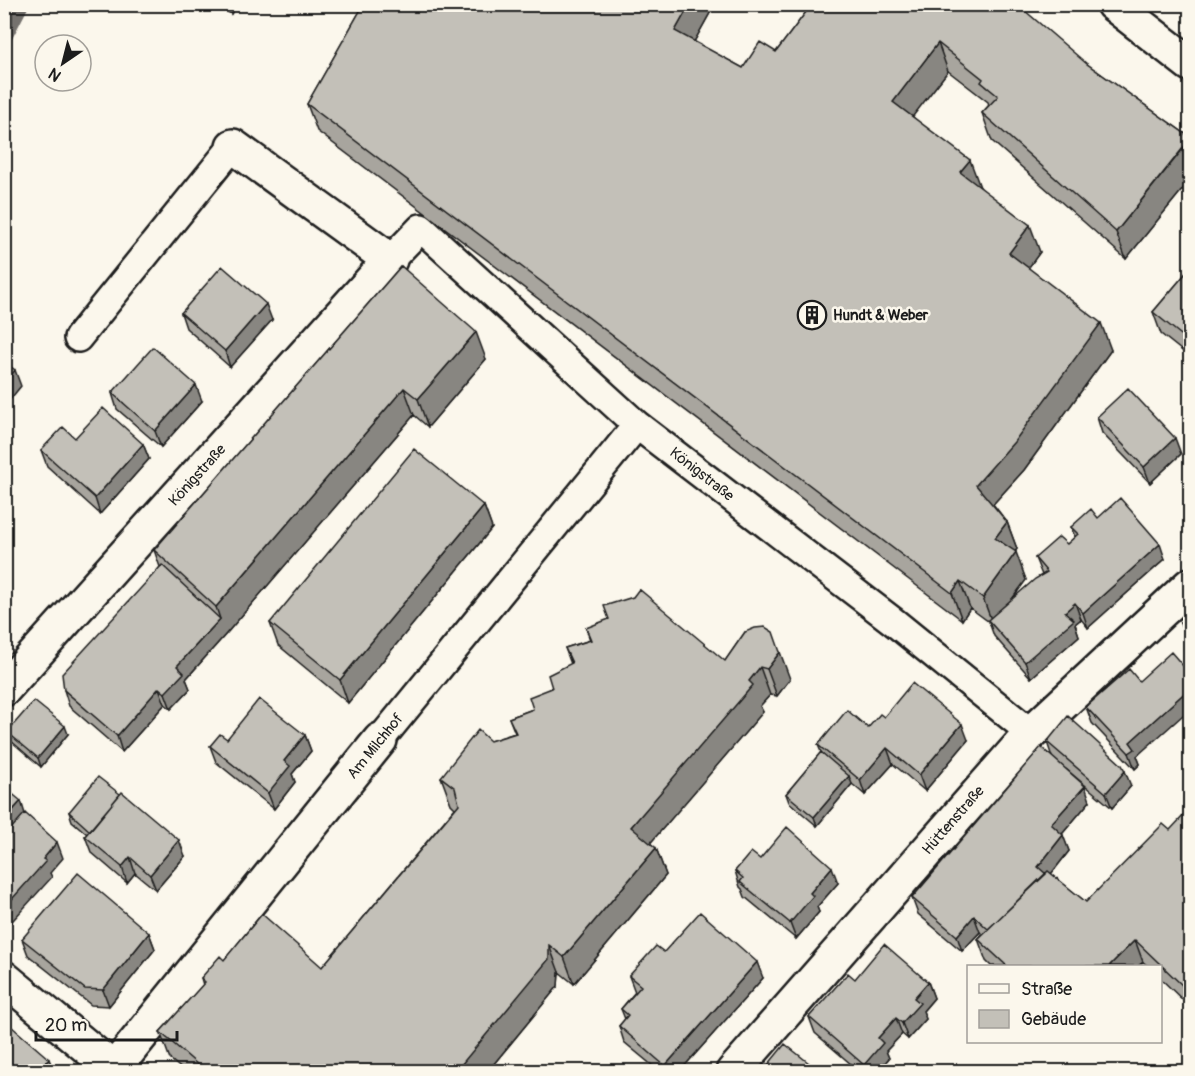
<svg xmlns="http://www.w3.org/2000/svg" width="1195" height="1076" viewBox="0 0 1195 1076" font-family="Pangolin,sans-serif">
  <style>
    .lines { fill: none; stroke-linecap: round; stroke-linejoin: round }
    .stream { stroke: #74726e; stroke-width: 14 }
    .service-casing { stroke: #1c1c1c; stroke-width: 32 }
    .minor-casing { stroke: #1c1c1c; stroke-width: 38 }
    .secondary-casing { stroke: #1c1c1c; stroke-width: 38 }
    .service { stroke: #fbf7ec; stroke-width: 27 }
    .minor { stroke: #fbf7ec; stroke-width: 33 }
    .secondary { stroke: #fbf7ec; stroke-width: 33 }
    .wall { fill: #a8a59e; stroke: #1c1c1c; stroke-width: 1.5 }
    .shaded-wall { fill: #888681; stroke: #1c1c1c; stroke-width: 1.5 }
    .building { fill: #c3c0b8; stroke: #1c1c1c; stroke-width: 1.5 }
    .labels { text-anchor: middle; stroke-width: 5; stroke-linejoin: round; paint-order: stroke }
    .poi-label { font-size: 15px; font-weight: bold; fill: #1c1c1c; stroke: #fbf7ec; text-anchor: start }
    .street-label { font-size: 15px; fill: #1c1c1c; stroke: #fbf7ec }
  </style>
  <rect width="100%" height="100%" fill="#fbf7ec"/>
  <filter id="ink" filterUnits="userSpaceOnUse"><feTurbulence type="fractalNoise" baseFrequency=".0167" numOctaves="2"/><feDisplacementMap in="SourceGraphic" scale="12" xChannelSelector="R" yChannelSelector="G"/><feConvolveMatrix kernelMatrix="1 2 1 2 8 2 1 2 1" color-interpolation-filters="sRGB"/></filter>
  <g filter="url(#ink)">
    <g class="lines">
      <path class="stream" d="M4,39L22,4"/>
      <g class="service-casing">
        <path id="service" d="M390,260L421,228L637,425L894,622L1031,733
          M78,338L233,146
          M380,740L637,425"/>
      </g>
      <g class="minor-casing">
        <path id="minor" d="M4,689L390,260L233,146
          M4,978L117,1072
          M114,1069L380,740
          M733,1072L1031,733L1190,585"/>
      </g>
      <g class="secondary-casing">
        <path id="secondary" d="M1113,4L1190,64"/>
      </g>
      <use href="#service" class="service"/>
      <use href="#minor" class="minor"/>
      <use href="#secondary" class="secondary"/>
    </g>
    <path class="wall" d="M214,4H237L231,14Z
      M364,4H715L694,42L743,68L776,52L812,4L1087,64L1191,138V179L1126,259L992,141L982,113L989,105L988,102L948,71L912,116L980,187L1040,252L1028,268L1111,350L1024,470L993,504L1007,522L1017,549L1015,552L1026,580L1011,600L1042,575L1035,558L1067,544L1075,537L1071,527L1098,518L1165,559L1088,628L1081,619L1075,624L1079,636L1031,678L994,636L989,622L970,608L962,620L317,131L307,104Z
      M401,266L486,359L428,427L414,415L226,634L186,679L190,689L171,709L165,704L122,752L69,706L64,690L160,567L154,550Z
      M1191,267V358L1161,334L1153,312Z
      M181,313L272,320L230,367L186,328Z
      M112,393L202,401L161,447L117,409Z
      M1097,417L1181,454L1150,483L1102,433Z
      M75,438L143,444L149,459L100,514L47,466L41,450Z
      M484,506L492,528L348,703L278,645L270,623Z
      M1191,614V644L1186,639L1180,623Z
      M586,628L725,661L745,632L790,679L777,696L770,695L760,706L763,712L650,843L656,848L666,875L574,984L559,972L558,986L488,1071H184L170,1059L160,1032L203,985L201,978L224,960L322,967L455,808L451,804L441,777L490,741L515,733L509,718L533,709L571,664L565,648L590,640Z
      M1086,707L1137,756L1140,764L1135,769L1092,723Z
      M884,717L968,740L925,791L893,764L865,795L852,784L817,826L789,802L786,794L821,752L818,745L868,728Z
      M7,732L68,734L41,767L10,740Z
      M305,735L311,751L292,774L295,782L274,809L216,762L210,746L227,739Z
      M1047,742L1131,786L1112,808L1066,769L1090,801L1062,834L1069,851L1051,874L1086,902L1170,830L1191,818L1190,1007L1161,979V966H1148L1143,962L1138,966H991L986,961L978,939L982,934L980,932L962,951L918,914L912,898L1052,757Z
      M69,812L185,856L156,890L135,873L127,883L91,852L85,836L87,834L72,821Z
      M760,859L838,883L817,907L819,912L796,939L745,897L742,889L740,887L735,871Z
      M149,933L155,949L109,1006L91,1005L28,955L22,939Z
      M664,952L763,978L680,1071H659L624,1042L619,1026L625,1019L621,1009L635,992L629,976Z
      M855,979L928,982L934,998L923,1011L926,1019L908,1039L902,1034L886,1051L889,1058L878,1071H859L815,1033L809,1017Z"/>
    <path class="shaded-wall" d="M227,4H237L231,14Z
      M690,4H715L685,58L675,31Z
      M938,43L948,71L903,129L893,102Z
      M1191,139V179L1126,259L1116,232Z
      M970,160L980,187L970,200L960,172Z
      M1030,225L1040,252L1019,281L1009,253Z
      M266,304L272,320L230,367L225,351Z
      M1101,323L1111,350L1024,470L986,512L976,485Z
      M476,332L486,359L428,427L418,399Z
      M15,370L21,386L4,407V384Z
      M196,385L202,401L161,447L155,431Z
      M404,388L414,415L226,634L186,679L190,689L171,709L165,693L177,666L220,619L216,607Z
      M1175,438L1181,454L1150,483L1144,467Z
      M143,444L149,459L100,514L95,498Z
      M484,506L492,528L348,703L340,680Z
      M1007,522L1017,549L1005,565L995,538Z
      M1160,544L1165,559L1088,628L1083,613Z
      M1016,552L1026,580L993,625L983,598Z
      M960,581L970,608L962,620L952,593Z
      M1075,603L1081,619L1075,624L1079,636L1031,678L1025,662L1065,612Z
      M780,652L790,679L777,696L767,669Z
      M760,667L770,695L760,706L763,712L641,854L631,827Z
      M1191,687V708L1137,756L1140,764L1135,769L1129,753L1130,742Z
      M159,688L165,704L122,752L117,736Z
      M962,724L968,740L925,791L919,775Z
      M65,726L68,734L41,767L38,758Z
      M305,735L311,751L292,774L295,782L274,809L268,793L284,761Z
      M887,748L893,764L865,795L860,780Z
      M1125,771L1131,786L1112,808L1106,793Z
      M849,776L852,784L817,826L814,817Z
      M1085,786L1090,801L1057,840L1051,824Z
      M21,801L26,817L8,839L4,831V820Z
      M1063,835L1069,851L1044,883L1038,867Z
      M179,840L185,856L156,890L150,875Z
      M57,842L63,858L50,873L52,877L4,930V908L43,859Z
      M656,848L666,875L574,984L564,957Z
      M130,857L135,873L127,883L122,867Z
      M832,867L838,883L817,907L819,912L796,939L790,923L810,893Z
      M974,916L980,932L962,951L957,936Z
      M149,933L155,949L109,1006L103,990Z
      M1135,940L1143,962L1138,966H1109Z
      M549,945L559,972L558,986L488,1071H456Z
      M757,962L763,978L680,1071H667L665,1066Z
      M1191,977V1007H1190L1182,985Z
      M928,982L934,998L923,1011L926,1019L908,1039L902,1023L914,998Z
      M896,1018L902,1034L886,1051L889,1058L878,1071H866L864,1065L878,1038Z
      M49,1059L54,1071H38Z"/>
    <path class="building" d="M364,4H690L675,31L743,68L760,42L776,52L812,4H1017L1087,64L1191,138L1116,232L982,113L998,96L981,82L983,79L938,43L893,102L970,160L960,172L1030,225L1009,253L1101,323L1014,442L976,485L1007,522L995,538L1016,552L983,598L960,581L952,593L307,104Z
      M222,266L266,304L225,351L181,313Z
      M401,266L476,332L418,399L404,388L216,607L154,550Z
      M1191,267V343L1153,312Z
      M153,347L196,385L155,431L112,393Z
      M4,362L15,370L4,384Z
      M1128,388L1175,438L1144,467L1097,417Z
      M103,408L143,444L95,498L41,450L63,427L75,438Z
      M414,449L484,506L340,680L270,623Z
      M1120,498L1160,544L1083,613L1075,603L1065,612L1074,620L1025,662L988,620L1035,579L1047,572L1035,558L1059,537L1067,544L1078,534L1071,527L1091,509L1098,518Z
      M162,565L220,619L177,666L184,673L165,693L159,688L117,736L64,690L62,674Z
      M639,589L725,661L745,632L755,628L765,627L773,632L780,652L767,669L760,667L749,681L753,685L631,827L656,848L564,957L549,945V959L456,1071H205L160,1032L205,982L201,978L220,956L224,960L262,914L322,967L459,804L455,788L441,777L478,730L490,741L516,733L509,718L533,709L529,697L552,688L548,675L572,663L565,648L591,640L586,628L609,619L604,606L633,597Z
      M1191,614V635L1180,623Z
      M1171,652L1191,675V687L1130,742L1135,749L1129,753L1086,707L1129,669L1139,681Z
      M912,683L962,724L919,775L887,748L860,780L818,745L847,710L868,728L880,714L884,717Z
      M259,699L305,735L284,761L290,766L268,793L210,746L220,734L227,739Z
      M34,701L65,726L38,758L7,732Z
      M1068,716L1122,765L1125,771L1106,793L1047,742Z
      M1041,747L1085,786L1051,824L1063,835L1038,867L1046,874L988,929L974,916L957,936L912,898Z
      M821,752L849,776L814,817L786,794Z
      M98,777L120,794L90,831L69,812Z
      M4,787L21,801L4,820Z
      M122,792L179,840L150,875L130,857L122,867L85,836Z
      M25,813L57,842L43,859L46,861L4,908V826L10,830Z
      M1185,814L1191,818V977L1182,985L1135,940L1109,966H1007L978,939L1048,871L1086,902L1163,824L1170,830Z
      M787,827L832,867L810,893L813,896L790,923L740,882L743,878L735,871L751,852L760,859Z
      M78,873L149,933L103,990L85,989L22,939Z
      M700,912L757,962L665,1066L619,1026L628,1015L621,1009L641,986L629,976L656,946L664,952Z
      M884,944L928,982L914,998L920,1003L902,1023L896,1018L878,1038L883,1043L864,1065L809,1017L848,973L855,979Z
      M4,1020L49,1059L38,1071H4Z
      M785,1044L819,1071H763Z"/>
  </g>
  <defs>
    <g id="building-ring" transform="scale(1.5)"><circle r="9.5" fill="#fbf7ec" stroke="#1c1c1c" stroke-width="1.5"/><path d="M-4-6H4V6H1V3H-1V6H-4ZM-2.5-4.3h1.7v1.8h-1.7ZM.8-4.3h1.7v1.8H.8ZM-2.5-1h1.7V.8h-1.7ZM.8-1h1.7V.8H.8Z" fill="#1c1c1c"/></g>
  </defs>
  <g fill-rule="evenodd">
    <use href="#building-ring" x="812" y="315"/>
  </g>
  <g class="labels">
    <g class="poi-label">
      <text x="833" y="320">Hundt &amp; Weber</text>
    </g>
    <g class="street-label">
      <text transform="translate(702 474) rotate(38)" y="5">Königstraße</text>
      <text transform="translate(197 475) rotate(-48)" y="5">Königstraße</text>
      <text transform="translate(375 746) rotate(-51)" y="5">Am Milchhof</text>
      <text transform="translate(953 820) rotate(-49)" y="5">Hüttenstraße</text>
    </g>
  </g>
  <rect width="1195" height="1076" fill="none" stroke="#fbf7ec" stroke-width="24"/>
  <rect x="12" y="12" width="1171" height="1052" fill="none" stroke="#1c1c1c" stroke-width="2" filter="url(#ink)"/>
  <rect x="967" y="965" width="195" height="78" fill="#fbf7ec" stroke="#a29f99" stroke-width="1.5"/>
  <rect x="979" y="984" width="30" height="9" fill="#fbf7ec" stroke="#a29f99" stroke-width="1.5"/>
  <text x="1021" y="995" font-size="18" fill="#1c1c1c">Straße</text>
  <rect x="979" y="1010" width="30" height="18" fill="#c3c0b8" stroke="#a29f99" stroke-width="1.5"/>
  <text x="1021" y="1025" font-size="18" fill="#1c1c1c">Gebäude</text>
  <g transform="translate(63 63) rotate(215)"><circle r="28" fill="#fbf7ec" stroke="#a29f99" stroke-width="1.5"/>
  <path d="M0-4.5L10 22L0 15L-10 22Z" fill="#1c1c1c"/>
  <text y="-9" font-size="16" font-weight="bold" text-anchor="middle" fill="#1c1c1c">N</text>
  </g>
  <path d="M36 1031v9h141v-9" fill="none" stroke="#1c1c1c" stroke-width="3"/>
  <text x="45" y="1031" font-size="18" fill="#1c1c1c" stroke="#fbf7ec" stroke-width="4.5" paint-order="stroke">20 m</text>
</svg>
